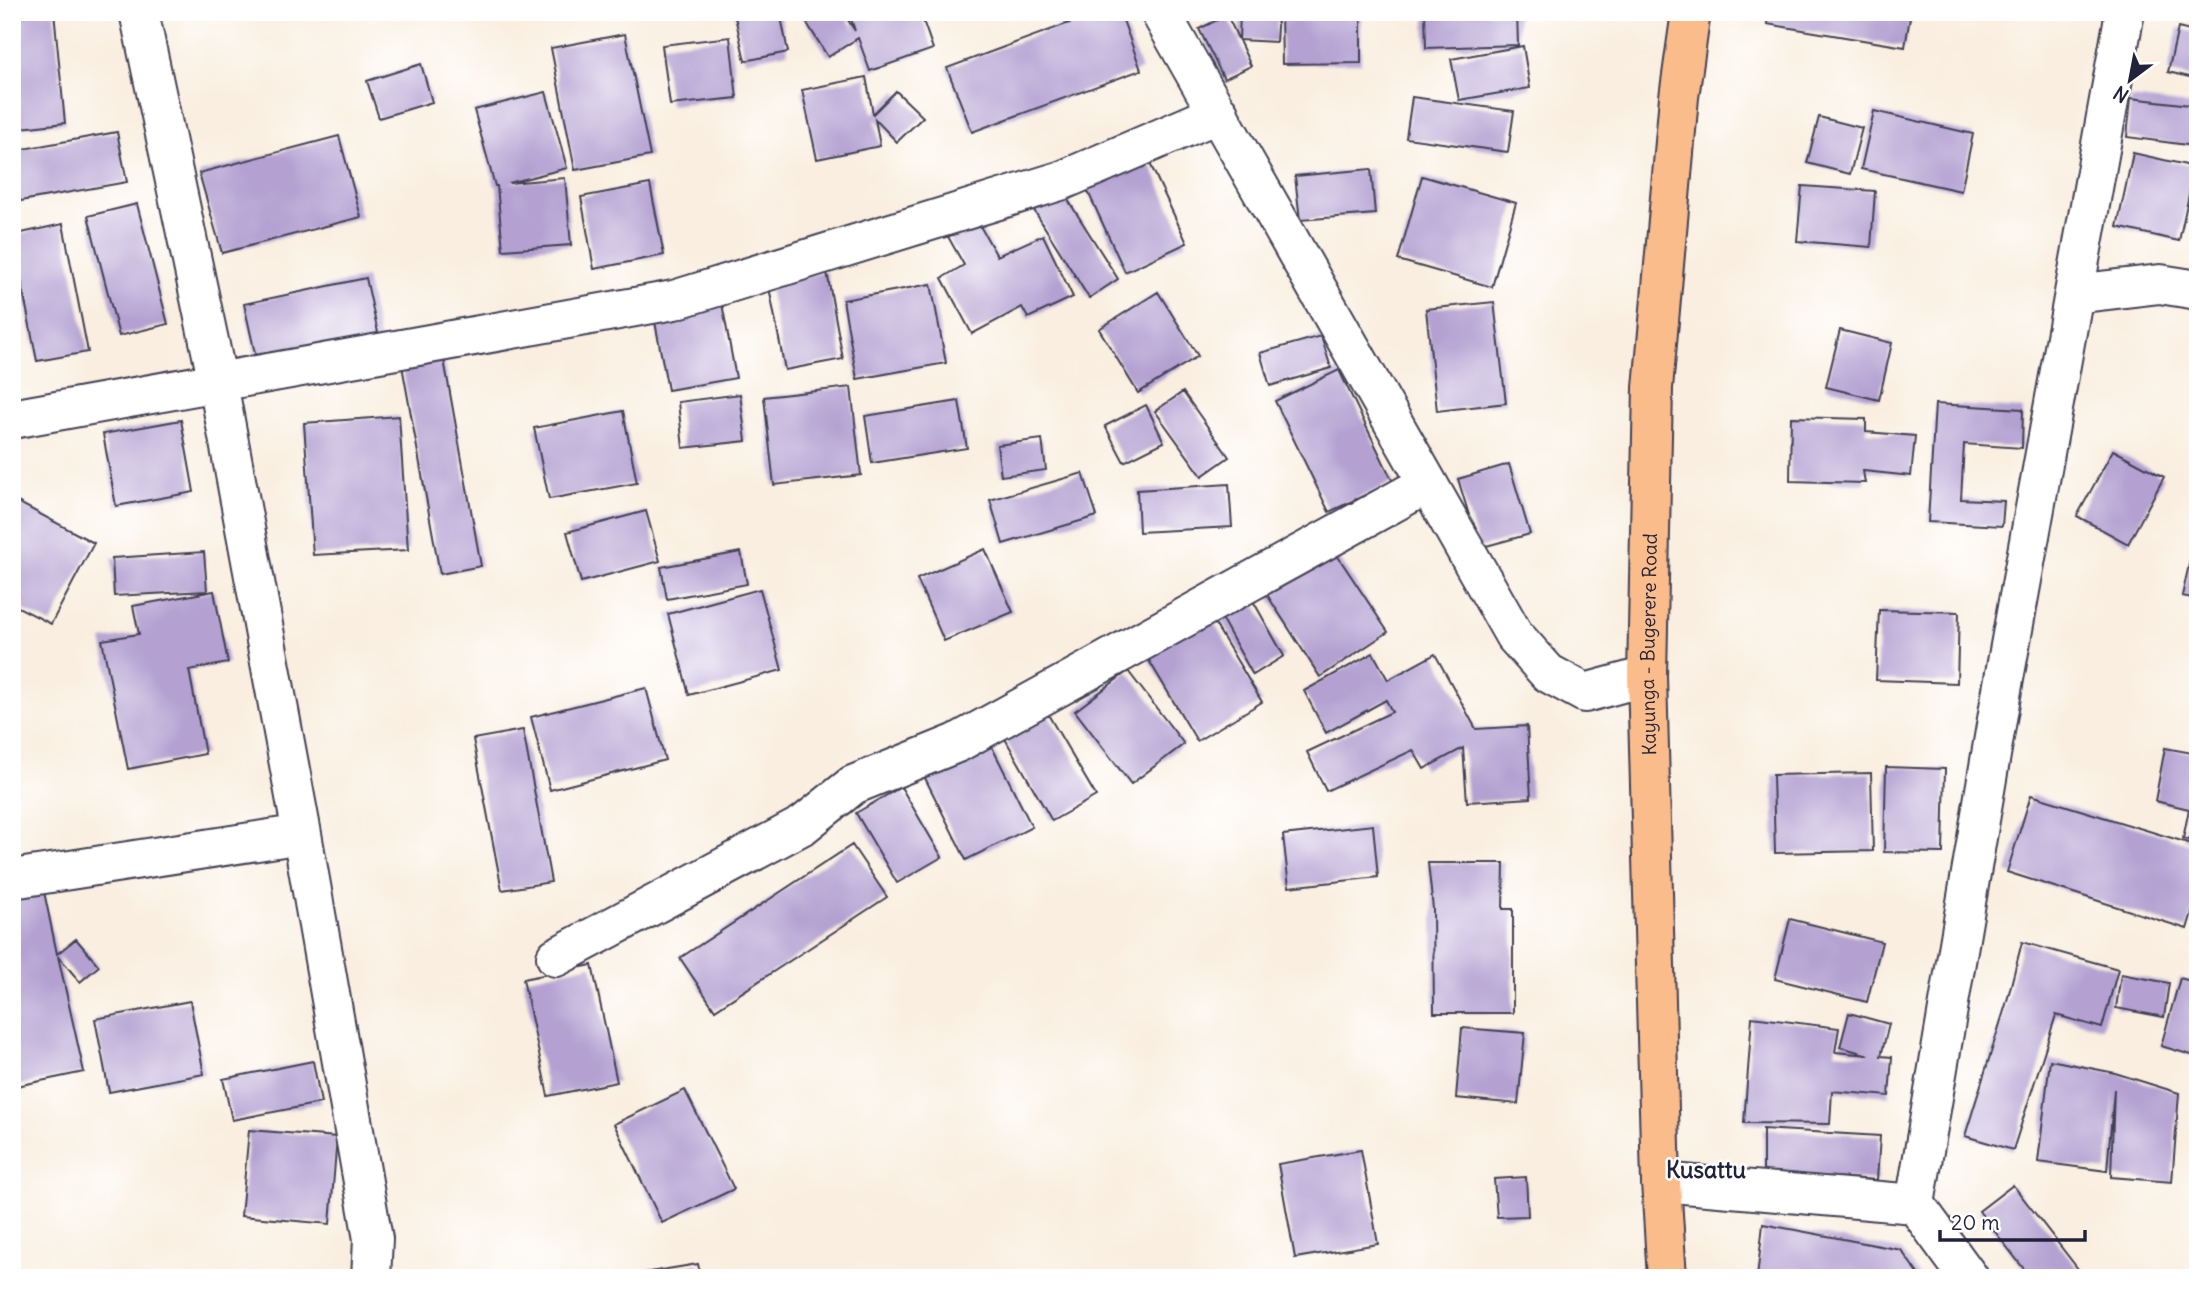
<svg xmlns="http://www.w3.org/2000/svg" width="2210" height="1290" viewBox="0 0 2210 1290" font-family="Delius,sans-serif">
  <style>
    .building { fill: #b4a1d2 }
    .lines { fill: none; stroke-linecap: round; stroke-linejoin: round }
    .minor-casing { stroke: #424154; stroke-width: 42 }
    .tertiary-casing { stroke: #424154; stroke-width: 42 }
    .primary-casing { stroke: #424154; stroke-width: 42 }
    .minor { stroke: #fff; stroke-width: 38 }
    .tertiary { stroke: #fff; stroke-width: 38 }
    .primary { stroke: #fabc8b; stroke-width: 38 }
    .labels { text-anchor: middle; stroke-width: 5; stroke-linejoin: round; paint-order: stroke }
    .street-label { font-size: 19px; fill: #22223b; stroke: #fff }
    .quarter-label { font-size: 23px; font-weight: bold; fill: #22223b; stroke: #fff }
  </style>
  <rect width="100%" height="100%" fill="#fff"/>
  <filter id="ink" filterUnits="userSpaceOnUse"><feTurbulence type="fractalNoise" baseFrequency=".0143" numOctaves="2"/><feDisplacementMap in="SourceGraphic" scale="14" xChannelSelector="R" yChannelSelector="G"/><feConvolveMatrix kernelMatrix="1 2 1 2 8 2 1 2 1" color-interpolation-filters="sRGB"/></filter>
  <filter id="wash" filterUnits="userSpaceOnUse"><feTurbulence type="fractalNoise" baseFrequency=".00686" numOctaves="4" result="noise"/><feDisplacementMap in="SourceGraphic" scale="28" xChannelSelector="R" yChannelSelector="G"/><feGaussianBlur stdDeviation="1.57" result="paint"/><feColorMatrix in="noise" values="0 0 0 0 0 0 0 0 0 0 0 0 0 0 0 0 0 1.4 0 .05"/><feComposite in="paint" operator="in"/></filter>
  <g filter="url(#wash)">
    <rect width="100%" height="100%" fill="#f9eedf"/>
    <g id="blocks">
      <path class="building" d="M12,12H54L65,123L12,129Z
        M734,12H780L788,52L745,61Z
        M800,12H843L855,31L849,12H920L933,49L870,71L858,38L828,57Z
        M1099,12H1120L1141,70L972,132L947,68Z
        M1240,12H1278L1276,42L1239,40Z
        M1281,12H1361V63L1282,64Z
        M1425,12H1517L1518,45L1426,48Z
        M1769,12H1883L1910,17L1905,47L1767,24Z
        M1227,15L1251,66L1224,79L1199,29Z
        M2178,28L2198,33V79L2168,72Z
        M625,34L650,156L575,170L551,48Z
        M730,37L737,98L670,105L662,45Z
        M1523,46L1530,88L1459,100L1451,59Z
        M421,64L432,102L379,118L367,81Z
        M866,77L873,114L896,91L923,117L897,142L875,119L880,146L817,159L802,90Z
        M546,92L567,168L509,183L565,178L571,245L503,250L497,186H495L474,110Z
        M1412,97L1514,111L1508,152L1406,138Z
        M2131,98L2198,106L2195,146L2127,137Z
        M1874,111L1973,134L1961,191L1861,169Z
        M1819,117L1862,128L1850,174L1807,163Z
        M117,132L127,182L15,202L12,189V151Z
        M339,136L361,217L222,253L199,173Z
        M1140,142L1187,243L1125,272L1078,170Z
        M2133,153L2195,167L2179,241L2117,227Z
        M1371,169L1375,214L1300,220L1295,176Z
        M1422,176L1516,203L1492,287L1398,260Z
        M1056,181L1118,279L1089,298L1027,199Z
        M650,184L664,255L594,269L581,197Z
        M1802,186L1875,191L1871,247L1797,241Z
        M137,204L168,324L119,336L88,216Z
        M971,210L997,256L1043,235L1073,297L1028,318L1022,307L972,334L942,278L964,265L942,226Z
        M63,224L88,352L37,361L12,235Z
        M827,272L843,359L785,370L768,282Z
        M366,278L384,360L262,385L244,304Z
        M931,284L946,363L857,379L843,300Z
        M1158,292L1198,356L1138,393L1099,329Z
        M720,293L736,378L668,390L652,306Z
        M1494,302L1506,403L1437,411L1426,309Z
        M1840,330L1892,343L1879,400L1826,387Z
        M1321,336L1331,368L1270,386L1260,353Z
        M443,354L481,566L440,574L401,360Z
        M1339,370L1393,482L1329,512L1275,401Z
        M851,387L861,475L774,485L764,397Z
        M1183,392L1229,457L1202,476L1155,411Z
        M740,394L746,441L683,448L678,402Z
        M959,401L967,448L872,463L865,416Z
        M1935,404L2023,409L2022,448L1964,444L1961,499L2004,501L2002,526L1928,522Z
        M1146,405L1164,442L1124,462L1105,426Z
        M623,411L637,483L549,499L534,428Z
        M399,416L408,550L313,555L304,423Z
        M1791,417L1866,419V432L1915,436L1911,476L1863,471L1865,483L1790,481Z
        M181,420L194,492L116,506L103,434Z
        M1042,439L1046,470L1001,476L997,445Z
        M2113,450L2164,477L2128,544L2077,516Z
        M1509,464L1530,534L1479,548L1458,479Z
        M1083,473L1097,516L1003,544L990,500Z
        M1229,484L1232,527L1139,532L1137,490Z
        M12,499L94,543L51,624L12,604Z
        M646,511L660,561L581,582L567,532Z
        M2197,529H2198V599L2182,596Z
        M1331,546L1388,632L1320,677L1264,590Z
        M985,549L1013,612L944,641L917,579Z
        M204,552L207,591L114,596L112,558Z
        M741,552L747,584L667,599L661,567Z
        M760,589L782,670L689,695L668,614Z
        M214,591L228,663L189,670L205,754L128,769L102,640L139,634L133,606Z
        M1252,599L1284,656L1253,675L1220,616Z
        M1879,610L1959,612L1957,683L1876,680Z
        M1209,614L1262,702L1197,741L1144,652Z
        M1373,653L1388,680L1435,654L1476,729L1527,726L1531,798L1467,802L1463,748L1424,769L1413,750L1326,791L1307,752L1392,712L1386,700L1326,733L1304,691Z
        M1128,671L1184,744L1131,784L1075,711Z
        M646,688L665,760L550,790L531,717Z
        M1043,706L1096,796L1052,821L1000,730Z
        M523,730L551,882L502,890L473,739Z
        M989,741L1032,827L966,860L923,774Z
        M2165,748L2198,754V842L2183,839L2189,809L2155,801Z
        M1886,767L1945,769L1943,853L1884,852Z
        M1871,773L1873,851L1775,853L1773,775Z
        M901,787L942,857L897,883L856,813Z
        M2031,795L2198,846V893L2187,929L2007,872Z
        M1373,825L1378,877L1289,887L1283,835Z
        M852,845L887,897L715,1010L680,958Z
        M1428,863H1504L1503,909H1513V1013H1434L1433,909Z
        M43,887L57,954L76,939L99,966L80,982L58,956L84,1072L12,1087V893Z
        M1790,919L1882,942L1867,1002L1775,979Z
        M2022,942L2118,969L2102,1028L2056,1015L2013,1150L1965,1136L2007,1001Z
        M592,965L617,1082L548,1096L523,979Z
        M2121,974L2169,983L2164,1017L2116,1008Z
        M2180,978L2198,983V1057L2161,1046Z
        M190,1001L204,1074L109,1092L95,1019Z
        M1849,1013L1889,1024L1881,1056L1892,1057L1889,1096L1832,1091L1830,1124L1744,1123L1752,1017L1839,1028L1835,1052L1869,1055L1840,1047Z
        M1462,1028L1525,1033L1518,1104L1456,1098Z
        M2050,1060L2115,1073L2179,1093L2172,1182L2111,1177L2114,1089L2107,1171L2038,1162Z
        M313,1061L321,1103L232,1120L223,1079Z
        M685,1090L734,1189L662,1223L614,1124Z
        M1763,1129L1880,1136L1877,1180L1763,1172Z
        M249,1130L337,1137L330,1224L241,1216Z
        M1361,1150L1378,1244L1295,1258L1278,1164Z
        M1526,1177L1528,1216L1497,1217L1494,1179Z
        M2013,1185L2085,1278H2031L1979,1211Z
        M1763,1224L1901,1250L1921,1278H1757Z
        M698,1264L701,1278H625V1276Z"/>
    </g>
  </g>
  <g filter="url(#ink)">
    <use href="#blocks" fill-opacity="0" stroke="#424154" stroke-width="2"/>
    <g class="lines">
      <g class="minor-casing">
        <path id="minor" d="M139,12L218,383L302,834L373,1239L371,1278
          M1160,12L1514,635L1548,673L1585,693L1647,676
          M2074,294L2160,284L2198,290
          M12,419L674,300L1063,180L1219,113
          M12,879L302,834
          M556,957L803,825L853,785L957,743L1427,484
          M1915,1204L2002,690L2125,12"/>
      </g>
      <g class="tertiary-casing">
        <path id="tertiary" d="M1661,1182L1915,1204L1969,1278"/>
      </g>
      <g class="primary-casing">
        <g id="primary">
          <path id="s1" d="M1667,1278L1661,1182L1647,676L1653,388L1679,97L1691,12"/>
        </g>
      </g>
      <use href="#minor" class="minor"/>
      <use href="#tertiary" class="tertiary"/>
      <use href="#primary" class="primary"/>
    </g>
  </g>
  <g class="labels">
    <g class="street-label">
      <text dy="7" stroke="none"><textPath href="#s1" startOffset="634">Kayunga - Bugerere Road</textPath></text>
    </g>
    <g class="quarter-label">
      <text x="1706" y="1178">Kusattu</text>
    </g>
  </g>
  <rect width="2210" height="1290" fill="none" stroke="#fff" stroke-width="42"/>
  <g transform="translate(2130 80) rotate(212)" stroke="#ffffff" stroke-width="5" paint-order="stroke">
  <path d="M0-5L12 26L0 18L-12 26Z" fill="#22223b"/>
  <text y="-10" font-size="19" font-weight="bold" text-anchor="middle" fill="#22223b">N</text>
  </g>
  <path d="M1940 1230v10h145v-10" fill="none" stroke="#22223b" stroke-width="3.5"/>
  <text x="1951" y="1230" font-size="21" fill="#22223b" stroke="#ffffff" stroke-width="5" paint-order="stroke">20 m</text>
</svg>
